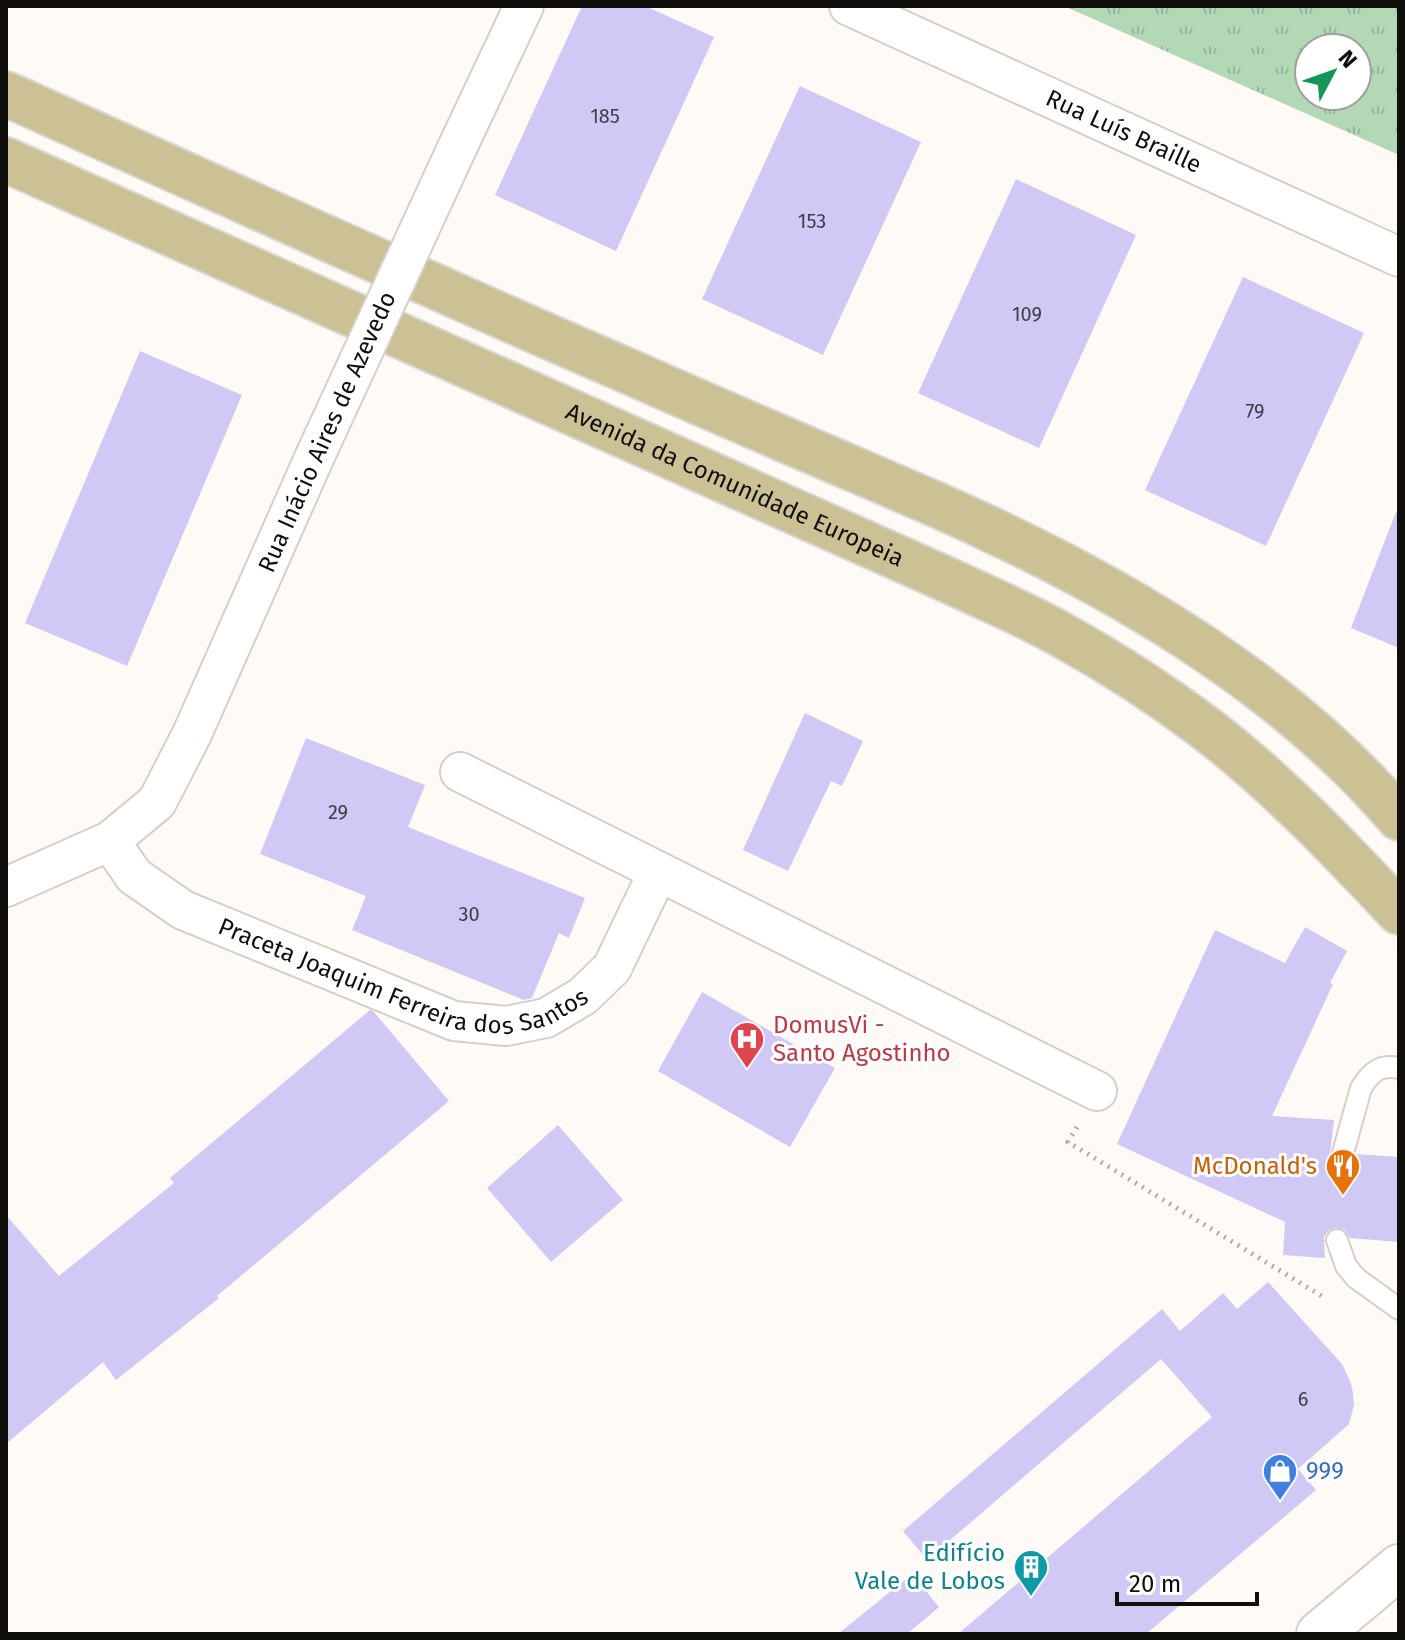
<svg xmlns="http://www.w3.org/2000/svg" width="1405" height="1640" viewBox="0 0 1405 1640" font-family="'Fira Sans',sans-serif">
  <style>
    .grass { fill: url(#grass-tufts); fill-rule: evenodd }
    .building { fill: #d0c9f5 }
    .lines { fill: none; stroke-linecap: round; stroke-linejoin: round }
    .lane-casing { stroke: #d7cfc7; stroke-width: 24 }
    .street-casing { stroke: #d7cfc7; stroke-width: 42 }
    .secondary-casing { stroke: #d7cfc7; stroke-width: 48 }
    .primary-casing { stroke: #d9d9d8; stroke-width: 48 }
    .path { stroke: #afaba7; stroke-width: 5; stroke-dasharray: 2 6; stroke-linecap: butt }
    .lane { stroke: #fff; stroke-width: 20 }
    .street { stroke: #fff; stroke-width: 38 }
    .secondary { stroke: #fff; stroke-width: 44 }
    .primary { stroke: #ccc095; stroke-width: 44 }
    .street-bridge-casing { stroke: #d7cfc7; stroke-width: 42; stroke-linecap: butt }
    .street-bridge { stroke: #fff; stroke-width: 38 }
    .labels { text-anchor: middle; stroke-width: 6; stroke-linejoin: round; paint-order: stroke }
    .number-label { font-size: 20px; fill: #413e46 }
    .street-label { font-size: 24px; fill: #110f0c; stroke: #fff }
    .health-label { font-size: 24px; fill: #be3a42; stroke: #fff; text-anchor: start }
    .food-label { font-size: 24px; fill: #c56008; stroke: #fff; text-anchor: end }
    .shop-label { font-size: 24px; fill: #366cbe; stroke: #fff; text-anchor: start }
    .culture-label { font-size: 24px; fill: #0d838f; stroke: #fff; text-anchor: end }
  </style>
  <defs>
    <pattern id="grass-tufts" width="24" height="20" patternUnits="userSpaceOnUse" patternTransform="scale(2)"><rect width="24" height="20" fill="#b2d8b5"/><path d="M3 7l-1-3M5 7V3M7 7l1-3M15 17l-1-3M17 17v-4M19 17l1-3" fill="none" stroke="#98b89a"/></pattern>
  </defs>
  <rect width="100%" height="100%" fill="#fffaf5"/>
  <path class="grass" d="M1064,6H1399V155ZM1309,48H1357V96H1309Z"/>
  <path class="building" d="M582,6H645L714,37L616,251L495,195Z
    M800,86L921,142L823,355L702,299Z
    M1016,179L1136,235L1039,448L918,393Z
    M1243,277L1364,333L1266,546L1145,490Z
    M140,351L242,395L127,666L25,623Z
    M1396,512H1399V648L1351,628Z
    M805,713L863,741L842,786L831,781L788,871L743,850Z
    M306,738L425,785L408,827L585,898L569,938L559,933L532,998L524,1000L352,930L366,896L260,854Z
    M1305,927L1347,951L1330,983L1333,984L1272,1116L1334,1120L1330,1155L1333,1161L1339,1165L1345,1166L1351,1163L1356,1154L1399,1157V1242L1350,1238L1345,1230L1334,1228L1328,1231L1324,1237L1325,1258L1283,1255L1285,1222L1117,1144L1215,930L1285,963Z
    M702,992L835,1068L790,1147L658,1071Z
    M370,1010L374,1012L449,1101L217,1296L219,1298L116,1380L103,1362L6,1444V1215L59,1276L174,1183L170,1178Z
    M558,1125L623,1200L551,1262L487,1188Z
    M1268,1282L1342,1364L1350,1381L1353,1392L1354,1405L1349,1424L1298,1469L1316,1490L1146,1634H958L1212,1417L1161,1359L927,1560L903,1531L1162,1309L1180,1331L1223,1293L1237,1309Z
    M912,1574L939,1607L907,1634H838Z"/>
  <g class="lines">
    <g class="lane-casing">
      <path id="lane" d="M1343,1153L1361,1088C1371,1072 1380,1064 1399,1068
        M1337,1240L1346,1266L1356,1278L1399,1309"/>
    </g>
    <g class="street-casing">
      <g id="street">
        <path id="s1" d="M849,6L1399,257"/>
        <path d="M457,148L524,6"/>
        <path d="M460,772L1097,1091"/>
        <path id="s2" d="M110,841L134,876L183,910L454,1021L506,1026L546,1018L583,996L612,968L658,872"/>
        <path d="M6,887L110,841L157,802L192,734L315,456"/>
      </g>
    </g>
    <g class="secondary-casing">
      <path id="secondary" d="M1319,1634L1399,1567"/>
    </g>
    <g class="primary-casing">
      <g id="primary">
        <path d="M6,94C214,187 421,282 630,372C707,406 785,440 863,473C902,490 941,506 979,524C1132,595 1288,688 1399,818"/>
        <path id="s3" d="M6,160L950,581C986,598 1025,614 1060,634C1109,661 1159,693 1204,727C1275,781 1338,847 1399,912"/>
      </g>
    </g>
    <path class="path" d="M1077,1127L1068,1142L1325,1298"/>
    <use href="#lane" class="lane"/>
    <use href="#street" class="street"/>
    <use href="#secondary" class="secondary"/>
    <use href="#primary" class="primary"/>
    <g class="street-bridge-casing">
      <path id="street-bridge" d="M315,456L457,148"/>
    </g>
    <use href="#street-bridge" class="street-bridge"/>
  </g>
  <defs>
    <g id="hospital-pin" transform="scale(1.8)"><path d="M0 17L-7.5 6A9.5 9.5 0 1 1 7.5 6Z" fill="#e0444e" stroke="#fff"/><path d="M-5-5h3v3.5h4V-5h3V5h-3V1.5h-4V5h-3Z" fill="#fff"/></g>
    <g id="restaurant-pin" transform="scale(1.8)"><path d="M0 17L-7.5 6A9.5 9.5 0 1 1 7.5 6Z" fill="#e8710a" stroke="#fff"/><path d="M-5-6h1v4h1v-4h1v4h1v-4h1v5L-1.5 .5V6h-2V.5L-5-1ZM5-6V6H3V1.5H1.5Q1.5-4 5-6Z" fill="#fff"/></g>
    <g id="shop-pin" transform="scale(1.8)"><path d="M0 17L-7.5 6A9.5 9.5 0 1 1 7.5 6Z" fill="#3f7fe0" stroke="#fff"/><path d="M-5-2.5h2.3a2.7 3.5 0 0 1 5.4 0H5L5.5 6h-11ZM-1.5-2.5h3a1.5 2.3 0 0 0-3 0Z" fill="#fff"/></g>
    <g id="building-pin" transform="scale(1.8)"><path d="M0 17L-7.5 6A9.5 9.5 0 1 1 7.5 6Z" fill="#0f9aa8" stroke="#fff"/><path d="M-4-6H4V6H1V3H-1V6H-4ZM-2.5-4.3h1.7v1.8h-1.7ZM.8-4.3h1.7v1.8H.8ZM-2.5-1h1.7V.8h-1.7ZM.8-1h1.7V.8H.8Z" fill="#fff"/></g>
  </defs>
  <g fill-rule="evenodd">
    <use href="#hospital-pin" x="747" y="1039"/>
    <use href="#restaurant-pin" x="1343" y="1166"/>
    <use href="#shop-pin" x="1280" y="1471"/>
    <use href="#building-pin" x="1031" y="1567"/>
  </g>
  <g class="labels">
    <g class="number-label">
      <text x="605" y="123">185</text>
      <text x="812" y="228">153</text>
      <text x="1027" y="321">109</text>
      <text x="1255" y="418">79</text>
      <text x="338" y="819">29</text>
      <text x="469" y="921">30</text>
      <text x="1303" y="1406">6</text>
    </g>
    <g class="street-label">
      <text dy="8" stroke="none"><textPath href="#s1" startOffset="302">Rua Luís Braille</textPath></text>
      <text transform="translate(327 432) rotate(-66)" y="8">Rua Inácio Aires de Azevedo</text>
      <text dy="8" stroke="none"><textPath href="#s3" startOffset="798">Avenida da Comunidade Europeia</textPath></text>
      <text dy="8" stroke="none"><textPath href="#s2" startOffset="338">Praceta Joaquim Ferreira dos Santos</textPath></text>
    </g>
    <g class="health-label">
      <text x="773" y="1033">DomusVi -<tspan x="773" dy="28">Santo Agostinho</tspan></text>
    </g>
    <g class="food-label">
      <text x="1317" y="1174">McDonald's</text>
    </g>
    <g class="shop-label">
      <text x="1306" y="1479">999</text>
    </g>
    <g class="culture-label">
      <text x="1005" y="1561">Edifício<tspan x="1005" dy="28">Vale de Lobos</tspan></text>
    </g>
  </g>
  <rect width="1405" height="1640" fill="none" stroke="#110f0c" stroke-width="16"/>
  <g transform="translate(1333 72) rotate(49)"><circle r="38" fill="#ffffff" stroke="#a09f9e" stroke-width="2"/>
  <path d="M0-6L14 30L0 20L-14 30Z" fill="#149756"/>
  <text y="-12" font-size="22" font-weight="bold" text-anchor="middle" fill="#110f0c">N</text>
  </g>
  <path d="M1117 1592v12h140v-12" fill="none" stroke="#110f0c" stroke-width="4"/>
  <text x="1129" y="1592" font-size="24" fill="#110f0c" stroke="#ffffff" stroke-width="6" paint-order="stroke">20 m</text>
</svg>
